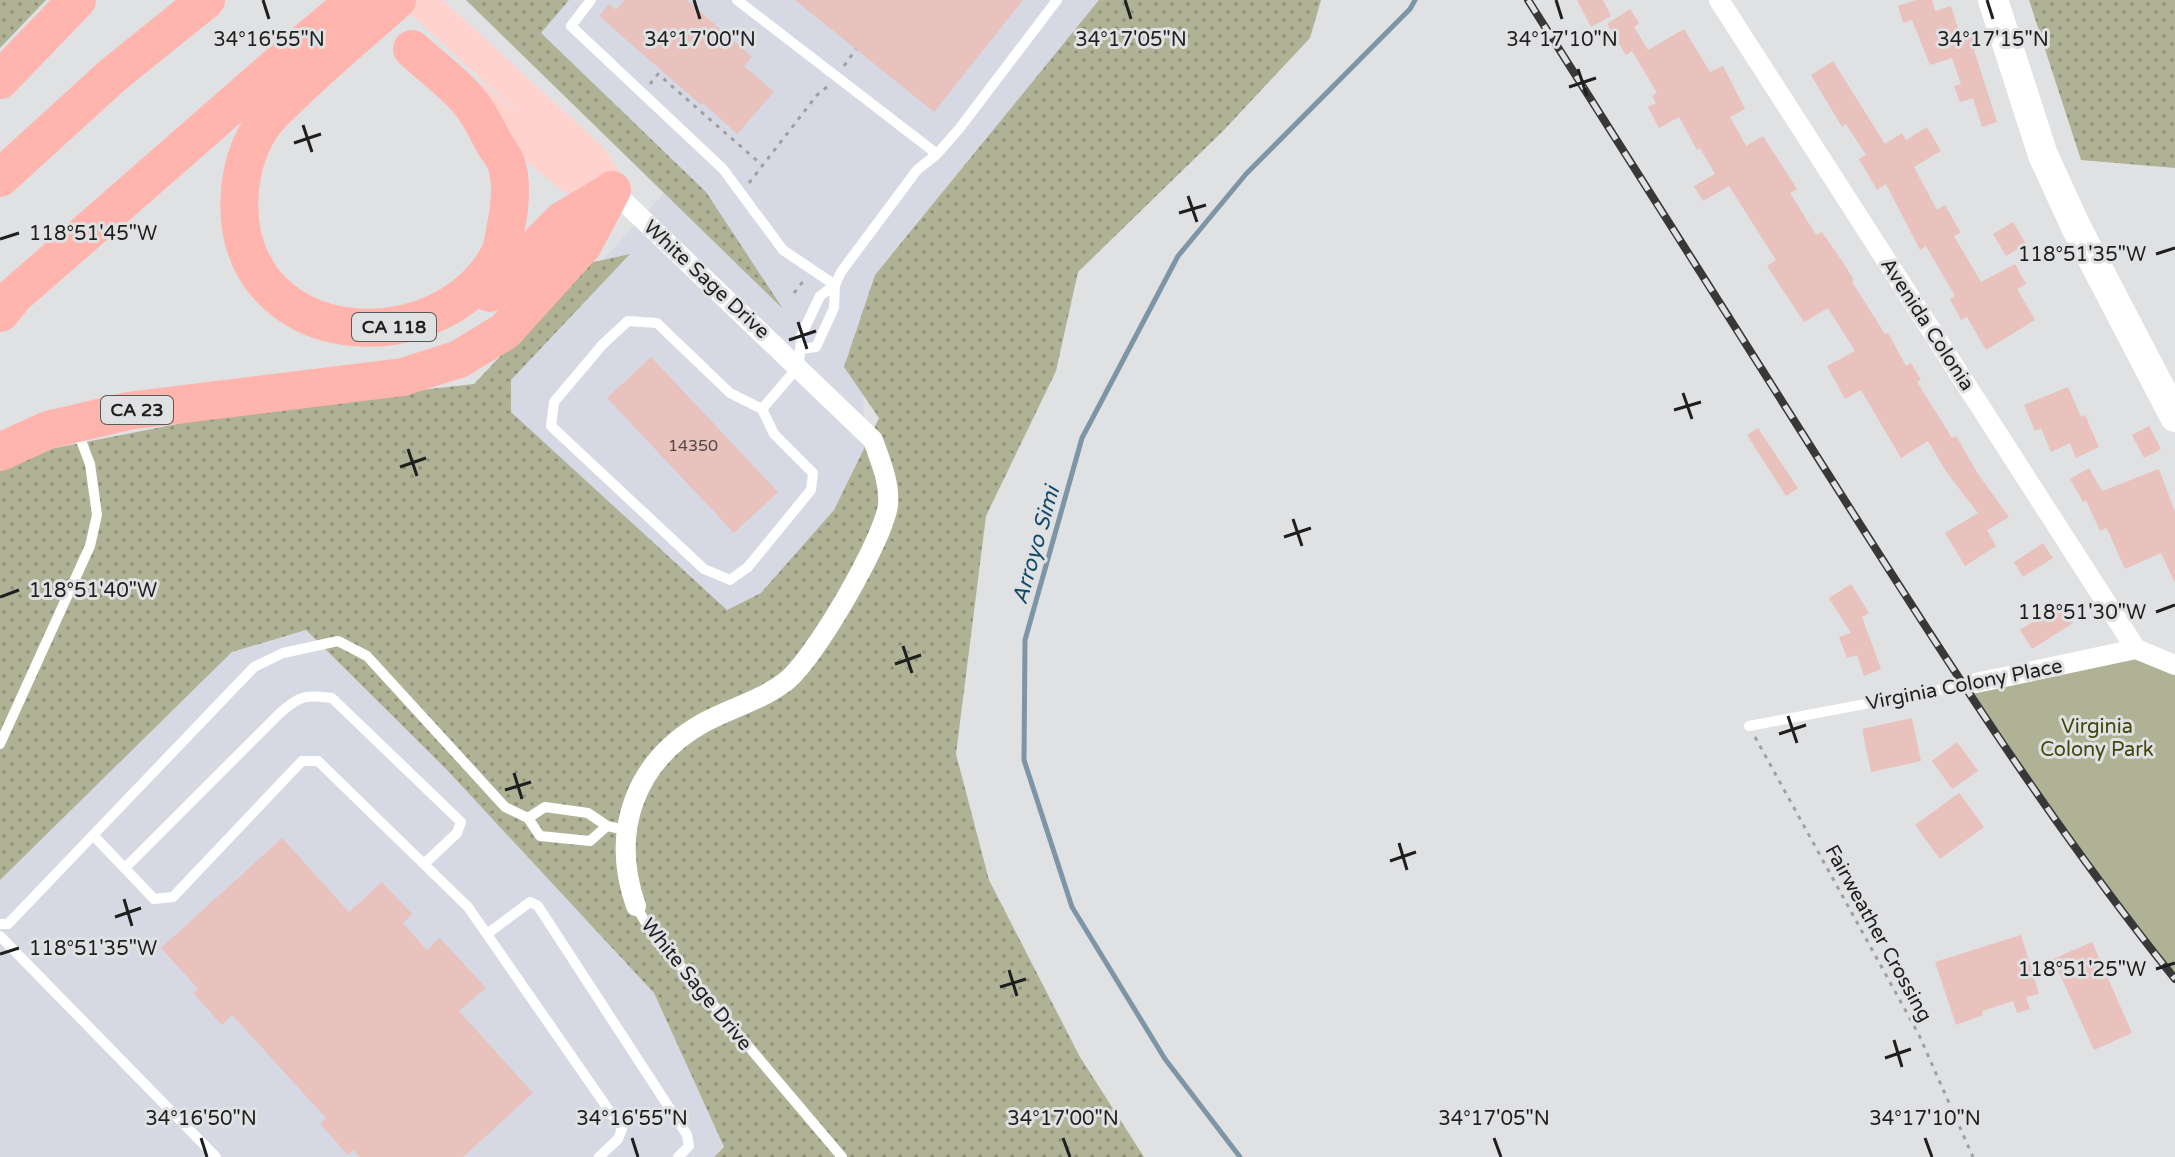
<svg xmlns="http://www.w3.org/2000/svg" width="2175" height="1157" viewBox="0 0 2175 1157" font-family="'Varela Round',sans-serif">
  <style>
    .built { fill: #d6d9e3 }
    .grass { fill: url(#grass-dots) }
    .park { fill: #b0b296 }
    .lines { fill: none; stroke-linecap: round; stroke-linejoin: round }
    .stream { stroke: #7e95a5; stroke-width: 5 }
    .building { fill: #e9c1bd }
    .path { stroke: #9fa0a1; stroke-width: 3; stroke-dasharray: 4 6; stroke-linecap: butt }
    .lane { stroke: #fff; stroke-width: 10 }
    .street { stroke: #fff; stroke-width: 20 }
    .secondary { stroke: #fff; stroke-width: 30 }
    .primary { stroke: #ffd2ce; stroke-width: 32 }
    .highway { stroke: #ffb4ae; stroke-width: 38 }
    .rail-casing { stroke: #383839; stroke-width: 8 }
    .rail { stroke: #e0e1e3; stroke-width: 5; stroke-dasharray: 15; stroke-linecap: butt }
    .ticks { fill: none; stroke: #1f1f20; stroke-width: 3 }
    .labels { text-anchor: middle; stroke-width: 6; stroke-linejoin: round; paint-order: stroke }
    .number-label { font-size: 16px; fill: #524847 }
    .shield { fill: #e0e1e3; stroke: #59595a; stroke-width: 2 }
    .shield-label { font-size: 18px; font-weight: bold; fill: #1f1f20 }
    .street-label { font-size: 20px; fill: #1f1f20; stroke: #e0e1e3 }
    .park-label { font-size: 20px; fill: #444509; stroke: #e0e1e3 }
    .water-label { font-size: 22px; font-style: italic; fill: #144b6a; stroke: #e0e1e3 }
    .ticks-label { font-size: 20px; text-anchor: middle; fill: #1f1f20; stroke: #e0e1e3; stroke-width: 6; stroke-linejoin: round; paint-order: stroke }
  </style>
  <defs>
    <pattern id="grass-dots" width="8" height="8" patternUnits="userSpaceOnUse" patternTransform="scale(2)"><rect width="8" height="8" fill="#b0b296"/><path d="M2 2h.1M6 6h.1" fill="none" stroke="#8f907a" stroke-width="1.8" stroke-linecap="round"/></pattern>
  </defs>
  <rect width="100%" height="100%" fill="#e0e1e3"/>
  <path class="built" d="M539,0H1118L862,357L866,480L735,622L480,394L676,180L517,22Z
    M306,630L446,769L654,993L724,1148L714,1157H0V880L232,652Z"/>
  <path class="grass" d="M0,0H46L0,48Z
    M466,0H569L541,33L706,192L783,309Z
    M1099,0H1321L1310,38L1223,131L1078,272L1056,371L986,516L956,754L989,880L1080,1057L1144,1157H714L724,1147L654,993L446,769L306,630L232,652L0,880V471L30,453L253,409L474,384L589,263L630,254L511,380V412L727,610L761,593L834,510L879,418L844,367L875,275Z
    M2029,0H2175V168L2081,160Z"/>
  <path class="park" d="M2136,649L2175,665V979L2093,871L1964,686Z"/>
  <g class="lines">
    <path class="stream" d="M1240,1157L1165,1059L1072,907L1024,760L1025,640L1082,438L1178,256L1246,174L1410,9L1415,0"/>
  </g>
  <path class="building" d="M625,0H687L752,57L744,66L774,92L737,134L703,103L701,105L599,16L609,4L616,10Z
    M795,0H1023L934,112Z
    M1577,0H1603L1611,16L1591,27Z
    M1916,0H1932L1935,11L1951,6L1960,35L1975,30L1981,47L1974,50L1997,122L1982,127L1973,98L1960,102L1954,86L1961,84L1952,58L1930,65L1912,20L1903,23L1898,6Z
    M1630,9L1639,23L1634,27L1648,50L1684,29L1710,72L1723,66L1745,109L1730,117L1746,146L1763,136L1797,189L1790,193L1816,235L1822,232L1844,264L1854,280L1852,282L1885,334L1888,333L1906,366L1911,363L1921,380L1917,382L1952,438L1956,436L1978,474L2009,517L1987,530L1996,546L1965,566L1945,533L1978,513L1947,473L1928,441L1901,458L1861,390L1845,399L1827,366L1855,351L1828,308L1804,322L1767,266L1776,260L1729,186L1703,201L1694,186L1715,174L1700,148L1697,150L1679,117L1659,128L1648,107L1656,103L1652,96L1657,93L1632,51L1626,55L1607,24Z
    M1833,61L1885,144L1902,133L1906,140L1927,127L1941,151L1914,167L1937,210L1945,205L1961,233L1954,236L1981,282L2015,264L2026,284L2017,289L2035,320L1986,350L1967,317L1961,320L1950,299L1955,296L1926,246L1920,250L1886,184L1877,190L1859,159L1866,155L1846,124L1842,127L1811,75Z
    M2013,222L2026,244L2006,256L1993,234Z
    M651,357L778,492L734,533L607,398Z
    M2068,387L2081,417L2085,415L2099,447L2076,458L2070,443L2051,452L2041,428L2035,431L2024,405Z
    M2149,426L2161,449L2144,458L2132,435Z
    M1758,428L1798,488L1786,496L1747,435Z
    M2089,468L2102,491L2159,469L2175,512V583L2161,553L2125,569L2109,533L2106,528L2100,531L2086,500L2083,502L2070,479Z
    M2043,543L2053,558L2023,577L2014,562Z
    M1851,584L1869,613L1862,617L1881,669L1864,676L1857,655L1847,658L1839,637L1851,633L1829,598Z
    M2061,604L2073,623L2032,649L2020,630Z
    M1912,718L1921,761L1871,772L1862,729Z
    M1957,742L1978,771L1952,789L1932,761Z
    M1959,793L1984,827L1940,859L1915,825Z
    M282,838L349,912L382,882L412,914L403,923L427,950L440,938L486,988L459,1011L533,1093L463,1157H360L353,1150L348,1155L320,1124L326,1118L232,1015L222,1025L193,993L198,989L161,948Z
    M2021,935L2039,994L2026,997L2030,1009L2017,1013L2013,1001L1982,1011L1983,1015L1956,1025L1935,962Z
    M2092,942L2132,1033L2094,1050L2053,959Z"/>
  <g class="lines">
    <path class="path" d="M844,66L856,49
      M650,84L658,74L762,165
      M749,183L817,95L827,87
      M794,293L805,279
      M1755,737L1919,1035L1973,1157"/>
    <path class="lane" d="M591,0L571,26L723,169L783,250L835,285
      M737,0L937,154
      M801,349L816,347L834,308L835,285L841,272L917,170L937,154L959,129L1057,0
      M762,409L730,393L657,323L628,321L603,344L554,402L551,426L704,569L730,580L748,567L811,490L813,473L774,434L762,409L799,366L801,336L820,296L835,285
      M1749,726L1976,683
      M0,744L90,546L97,515L90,464L77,430
      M528,818L545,807L588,813L607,826L626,830
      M93,835L154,899L173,897L302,761H318L468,907L622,1129L618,1139L599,1157
      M125,868L280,713C299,696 306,694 332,698L461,822L457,833L424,864
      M636,906L657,942L666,949L842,1157
      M0,924H8L254,667L283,653L338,641L367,656L505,807L528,818L540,836L590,841L607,826
      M487,934L530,902L538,906L687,1135L689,1146L678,1157
      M0,936L216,1157"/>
    <path class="street" d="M1719,0L2136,649
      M612,190L873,440C880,460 890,482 888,505C884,539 813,662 785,682C760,701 730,708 703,723C634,762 610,832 636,906
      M1976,683L2136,649L2175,665"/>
    <path class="secondary" d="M1993,0L2043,155L2076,227L2175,417"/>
    <path class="primary" d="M419,0L591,158L612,190
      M474,98L572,178L612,190"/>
    <path class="highway" d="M397,0C362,31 326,61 293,93C283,103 271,113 263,124C242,154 236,192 241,228C262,353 442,359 499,255C503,247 504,235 506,226C510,209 512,182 507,166C505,158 499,151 495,145C488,132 482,119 474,108C460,87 431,67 412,49
      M0,80L77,0
      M0,178L113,75L206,0
      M490,293L563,220L610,192
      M0,313L15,295L285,59L356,0
      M0,452L48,430L128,411L403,377L459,359L505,331L583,245L612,190"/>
    <g class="rail-casing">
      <path id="rail" d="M1528,0C1626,155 1724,310 1823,466C1934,641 2045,817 2175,979"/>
    </g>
    <use href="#rail" class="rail"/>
  </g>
  <path class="ticks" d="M263,0L269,19M694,0L700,19M1125,0L1131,19M1556,0L1562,19M1987,0L1993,19M1578,69L1587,96M1569,87L1596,78M303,125L312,152M294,143L321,134M1188,196L1197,222M1179,213L1206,205M0,239L19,233M2156,254L2175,248M798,322L807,349M789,340L816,331M1683,393L1692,419M1674,410L1701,402M408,449L417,476M400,467L426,458M1293,519L1302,546M1284,537L1311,528M0,597L19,590M2156,612L2175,605M903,646L912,673M895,664L921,655M1788,716L1797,743M1779,734L1806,725M514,773L522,799M505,790L531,782M1399,843L1407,870M1390,861L1416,852M124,899L132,926M115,917L141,908M0,954L19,948M2156,969L2175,963M1009,970L1017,996M1000,987L1026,979M1894,1040L1902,1067M1885,1058L1911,1049M201,1138L207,1157M632,1138L638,1157M1063,1138L1070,1157M1494,1138L1501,1157M1925,1138L1932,1157"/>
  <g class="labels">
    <g class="number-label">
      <text x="693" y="451">14350</text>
    </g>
    <g class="shield">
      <rect x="352" y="313" width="84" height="28" rx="6"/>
      <rect x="101" y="396" width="72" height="28" rx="6"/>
    </g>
    <g class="shield-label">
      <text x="394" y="333">CA 118</text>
      <text x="137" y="416">CA 23</text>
    </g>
    <g class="street-label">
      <text transform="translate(707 279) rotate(43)" y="7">White Sage Drive</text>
      <text transform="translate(1928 324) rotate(57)" y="7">Avenida Colonia</text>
      <text transform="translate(1964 684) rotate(-11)" y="7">Virginia Colony Place</text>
      <text transform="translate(1879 933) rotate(61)" y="7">Fairweather Crossing</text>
      <text transform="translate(697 984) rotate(51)" y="7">White Sage Drive</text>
    </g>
    <g class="park-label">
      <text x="2097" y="733">Virginia<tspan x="2097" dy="23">Colony Park</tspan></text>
    </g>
    <g class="water-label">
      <text transform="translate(1035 545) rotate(-74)" y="8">Arroyo Simi</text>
    </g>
  </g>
  <g class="ticks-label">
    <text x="269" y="46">34°16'55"N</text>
    <text x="700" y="46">34°17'00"N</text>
    <text x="1131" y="46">34°17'05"N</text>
    <text x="1562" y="46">34°17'10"N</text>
    <text x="1993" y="46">34°17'15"N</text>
    <text x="93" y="240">118°51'45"W</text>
    <text x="2082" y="261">118°51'35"W</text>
    <text x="93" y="597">118°51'40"W</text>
    <text x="2082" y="619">118°51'30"W</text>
    <text x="93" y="955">118°51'35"W</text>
    <text x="2082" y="976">118°51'25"W</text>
    <text x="201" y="1125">34°16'50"N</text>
    <text x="632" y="1125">34°16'55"N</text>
    <text x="1063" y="1125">34°17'00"N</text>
    <text x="1494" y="1125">34°17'05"N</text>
    <text x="1925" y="1125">34°17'10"N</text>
  </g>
</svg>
